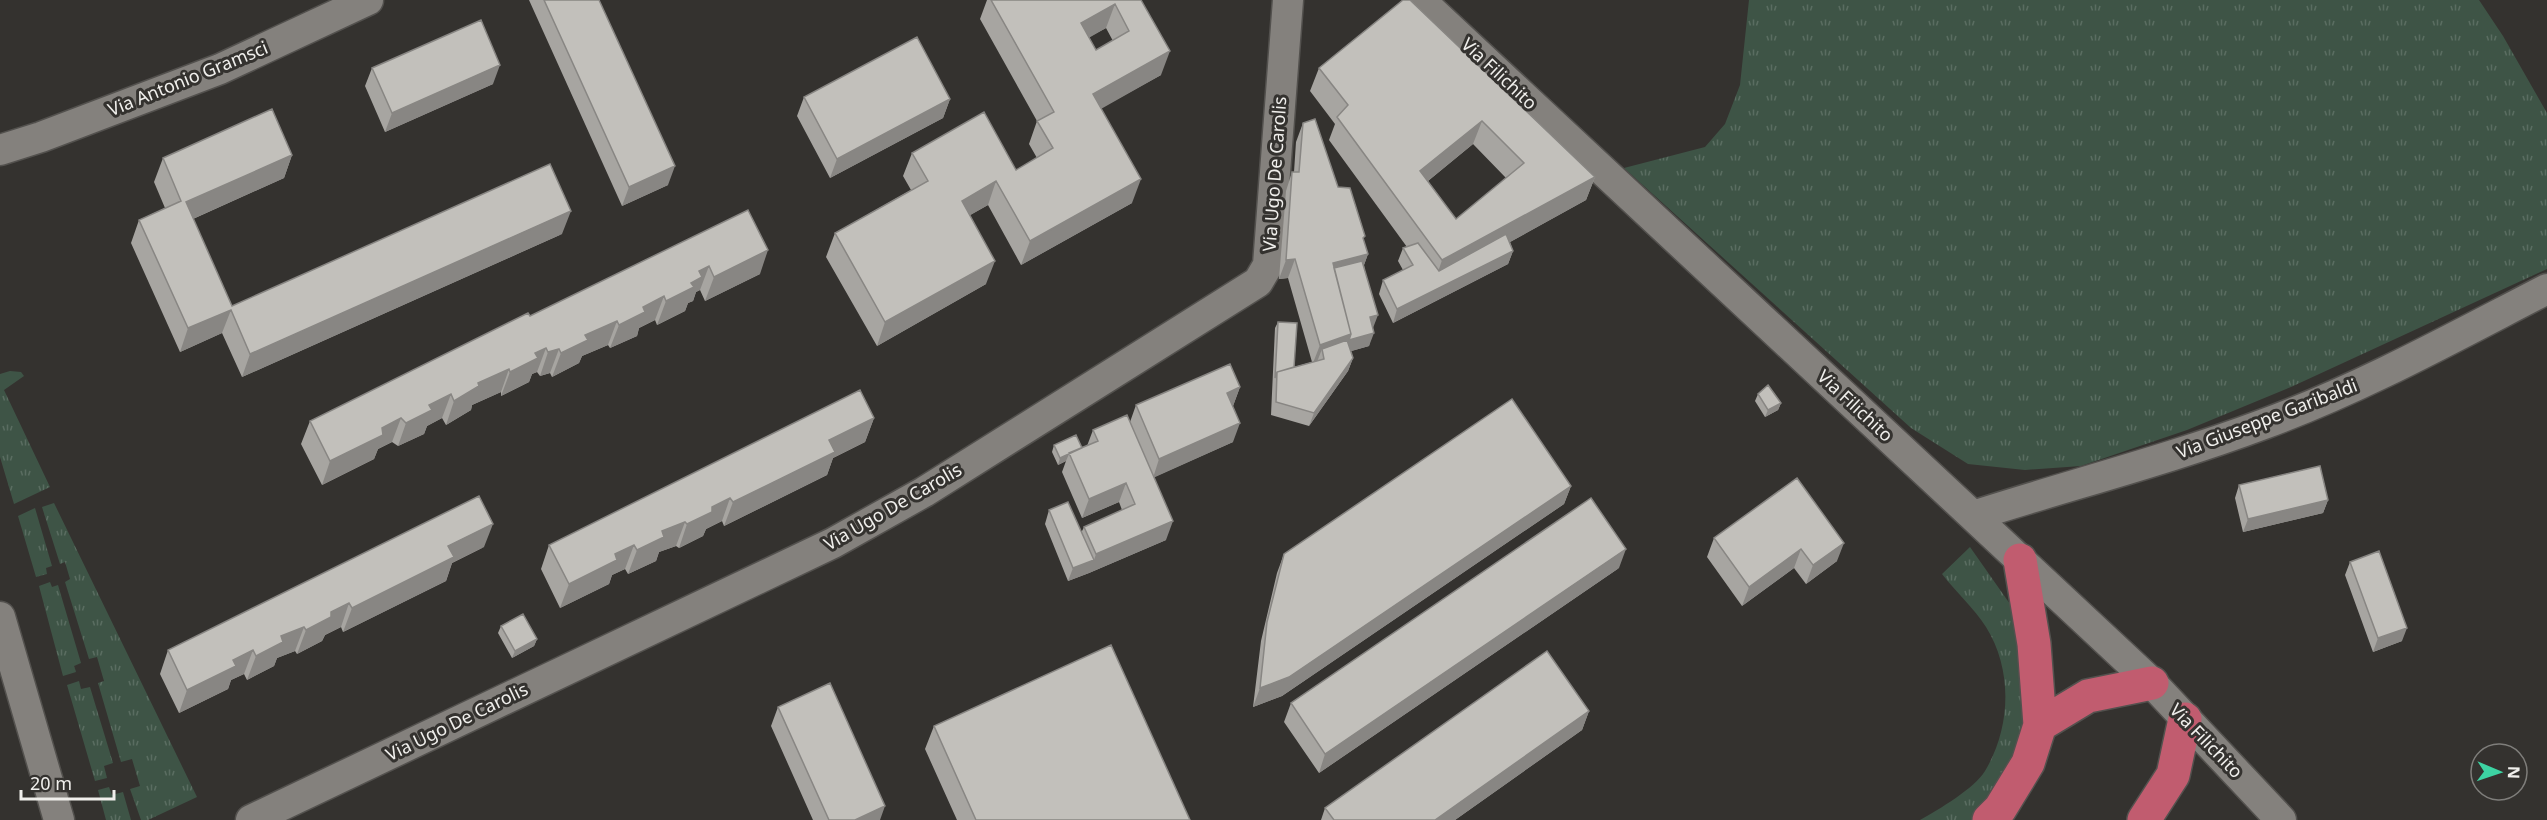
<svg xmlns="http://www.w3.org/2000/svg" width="2547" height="820" viewBox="0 0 2547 820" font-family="'Noto Sans',sans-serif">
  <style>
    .grass { fill: url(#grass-tufts) }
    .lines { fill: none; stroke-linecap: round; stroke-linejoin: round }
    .minor-casing { stroke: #53514e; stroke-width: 33 }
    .highway-casing { stroke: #53514e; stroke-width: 36 }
    .minor { stroke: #84817d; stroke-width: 30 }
    .highway { stroke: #c15c6f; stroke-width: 33 }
    .wall { fill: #a7a5a1; fill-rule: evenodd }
    .shaded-wall { fill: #888683 }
    .building { fill: #c2c0bb; stroke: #888683; stroke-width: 1.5; fill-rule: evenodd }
    .labels { text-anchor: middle; stroke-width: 6; stroke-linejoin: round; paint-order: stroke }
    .street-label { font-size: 18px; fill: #f0efec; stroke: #34322f }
  </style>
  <defs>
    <pattern id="grass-tufts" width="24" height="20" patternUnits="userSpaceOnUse" patternTransform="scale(1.5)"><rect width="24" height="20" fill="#3e5446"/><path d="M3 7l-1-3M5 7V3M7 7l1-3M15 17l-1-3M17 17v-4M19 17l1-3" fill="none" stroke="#5a6d61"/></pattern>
  </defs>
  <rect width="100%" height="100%" fill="#34322f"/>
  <path class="grass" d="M1749,0H2479L2503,36L2547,113V269L2291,387L2187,430L2081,466L2025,470L1968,464L1911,428L1624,168L1705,147L1725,124L1740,85Z
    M10,371L21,372L24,376L4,390L50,487L14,504L0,457V374Z
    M54,503L197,797L148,820H141L130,789L140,786L132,759L121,762L98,683L104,681L97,657L89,659L65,582L70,579L65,562L60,564L42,507Z
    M35,508L52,566L46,568L47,574L36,577L18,516Z
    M1970,547L2010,604L2025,646L2029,672L2022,744L1981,812L1972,820H1920C1938,810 1975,788 1985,771C2011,728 2013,670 1986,627C1974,608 1956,592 1942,574Z
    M50,582L52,587L58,585L81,663L74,666L76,672L63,676L39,586Z
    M79,681L81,689L90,687L113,763L104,766L107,778L95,781L67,685Z
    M109,787L112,795L123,792L131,820H106L98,790Z"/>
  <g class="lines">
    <g class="minor-casing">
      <path id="minor" d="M1420,0L2152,683L2281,820
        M0,150L41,137L220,69L368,0
        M1973,516C2069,485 2168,460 2264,424C2362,388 2454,337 2547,289
        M0,617L59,820
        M251,820L833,543L924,492L1258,282L1268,265L1288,0"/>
    </g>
    <g class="highway-casing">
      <path id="highway" d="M2040,725L2088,696L2152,683
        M1989,820L2000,809L2028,763L2040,725L2034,644L2020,560
        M2144,820L2173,775L2185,719"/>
    </g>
    <use href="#minor" class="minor"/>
    <use href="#highway" class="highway"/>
  </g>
  <path class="wall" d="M529,0H599L668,185L622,206Z
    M987,0H1141L1161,75L1101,108L1132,203L1021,265L988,205L970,215L986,284L877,346L826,257L835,233L911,190L903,176L912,153L1016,170L1037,158L1029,144L1037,121L980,19ZM1106,28L1113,41L1096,50L1089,37Z
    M1403,0L1595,177L1586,200L1510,242L1513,251L1508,264L1393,323L1379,294L1383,280L1403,270L1398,261L1403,248L1407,247L1329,140L1335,124L1310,91L1319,68ZM1473,144L1506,178L1456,219L1428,181Z
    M372,68L493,84L385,132L365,86Z
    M804,97L950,99L943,118L830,178L797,116Z
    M1303,123L1338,187L1363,241L1368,254L1364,265L1373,328L1369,346L1351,351L1353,358L1348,371L1309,426L1271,415L1275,328L1278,322L1294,367L1312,362L1288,278L1279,279L1286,191L1292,172H1294L1296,142Z
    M292,155L284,178L193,219L232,306L562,234L242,377L222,333L180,352L131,243L139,220L165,208L154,182L163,158Z
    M748,210L760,274L705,301L700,290L696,292L693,301L688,303L685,311L657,325L655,320L639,328L637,336L610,348L608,345L582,356L579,363L552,377L550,373L540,376L537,372L532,374L529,382L501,396V392L472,405L471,410L446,425L442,418L427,426L424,434L398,446L392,442L378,449L374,459L322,485L301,444L310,421L530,316Z
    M1240,387L1233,406V442L1154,477L1166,540L1089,573L1068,581L1045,524L1049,510L1081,533L1084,527L1122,510L1119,502L1082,518L1062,472L1066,461L1058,465L1052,452L1054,445L1082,448L1087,446L1093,430L1130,422L1136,405Z
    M1758,394L1781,403L1778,410L1765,417L1755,401Z
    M874,418L865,442L833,458L827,475L724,526L722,521L706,529L703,536L679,548L676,546L659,552L656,561L628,574L625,569L612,575L609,584L560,608L541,569L549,545Z
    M1797,478L1837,561L1806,584L1794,568L1742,606L1707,557L1714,538Z
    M2239,485L2328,500L2323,513L2243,532L2235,498Z
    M1571,486L1564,504L1282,696L1253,707L1261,641L1277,573L1284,554Z
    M484,547L452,563L446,581L343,632L341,627L325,635L322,641L297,654L295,651L277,658L274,666L247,680L244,674L231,680L228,689L179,713L160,674L168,650Z
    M2350,562L2402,641L2373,652L2345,575Z
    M1619,568L1319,773L1284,722L1291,703Z
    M501,626L537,639L534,646L512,658L498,633Z
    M778,707L880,820H813L771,726Z
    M1589,711L1582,730L1455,820H1321L1325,808Z
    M934,726L1190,820H957L925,749Z"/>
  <path class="shaded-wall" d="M1115,4L1106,28L1073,47L1081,23Z
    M1170,51L1161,75L1085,118L1093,94Z
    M500,65L493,84L385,132L392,113Z
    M950,99L943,118L830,178L837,159Z
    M1482,121L1473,144L1412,194L1420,171Z
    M292,155L284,178L177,226L186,202Z
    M675,166L668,185L622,206L629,187Z
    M1595,177L1586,200L1434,284L1442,260Z
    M1141,179L1132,203L1021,265L1030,241Z
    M996,181L988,205L953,225L962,201Z
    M571,211L562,234L242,377L250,354Z
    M768,250L760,274L705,301L714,277Z
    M1513,251L1508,264L1393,323L1397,309Z
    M1368,254L1361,273L1334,280L1333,263Z
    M1295,259L1288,278L1279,279L1286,260Z
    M995,261L986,284L877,346L885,322Z
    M709,266L700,290L696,292L693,301L688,303L685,311L657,325L666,301L699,271Z
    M664,296L655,320L639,328L637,336L610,348L619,325L643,307Z
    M231,310L222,333L180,352L188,328Z
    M1378,315L1373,328L1370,317Z
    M617,321L608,345L582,356L579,363L552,377L561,353L585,335Z
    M1374,333L1369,346L1324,359L1322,349L1317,362L1313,363L1320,345L1351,334Z
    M546,348L537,372L532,374L529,382L501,396L510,372L535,353Z
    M559,349L550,373L540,376L548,352Z
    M1353,358L1348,371L1309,426L1314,413Z
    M509,369L501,392L472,405L471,410L446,425L454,401L478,383Z
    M1240,387L1233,406L1220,412L1227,393Z
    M451,394L442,418L427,426L424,434L398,446L406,423L429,405Z
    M1781,403L1778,410L1765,417L1768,410Z
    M401,418L392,442L378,449L374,459L322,485L330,461L382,428Z
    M874,418L865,442L833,458L827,475L724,526L733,502L829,440Z
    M1240,423L1233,442L1153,478L1159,459Z
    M1069,454L1066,461L1058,465L1060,458Z
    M1126,483L1119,502L1082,518L1089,499Z
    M1571,486L1564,504L1282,696L1253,707L1260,688Z
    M730,498L722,521L706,529L703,536L679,548L687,524L712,507Z
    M2328,500L2323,513L2243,532L2248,519Z
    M1173,521L1166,540L1089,573L1068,581L1073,568L1094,560L1096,554Z
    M685,522L676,546L659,552L656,561L628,574L637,550L662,531Z
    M493,524L484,547L452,563L446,581L343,632L352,608L448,546Z
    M1844,543L1837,561L1806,584L1813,565Z
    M634,545L625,569L612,575L609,584L560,608L569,584L615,554Z
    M1626,549L1619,568L1319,773L1325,754Z
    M1801,549L1794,568L1742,606L1749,587Z
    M349,603L341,627L325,635L322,641L297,654L306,630L331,612Z
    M304,627L295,651L277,658L274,666L247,680L256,656L281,636Z
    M2407,628L2402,641L2373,652L2378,638Z
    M537,639L534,646L512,658L515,651Z
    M253,650L244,674L231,680L228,689L179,713L187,690L233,660Z
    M1589,711L1582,730L1455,820H1435Z
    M885,806L880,820H855Z"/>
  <path class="building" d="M544,0H599L675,166L629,187Z
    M991,0H1141L1170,51L1093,94L1141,179L1030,241L996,181L962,201L995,261L885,322L835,233L928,181L912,153L984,112L1016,170L1053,148L1037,121L1054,112ZM1115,4L1129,31L1096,50L1081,23Z
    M1403,0H1410L1595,177L1442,260L1337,117L1348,105L1319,68ZM1482,121L1524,163L1456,219L1420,171Z
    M481,20L500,65L392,113L372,68Z
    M917,37L950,99L837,159L804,97Z
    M272,109L292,155L186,202L232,306L550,164L571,211L250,354L231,310L188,328L139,220L181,201L163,158Z
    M1315,119L1338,187L1350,188L1365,236L1363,238L1368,254L1333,263L1351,334L1320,345L1295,259L1286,260L1292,172H1299L1303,123Z
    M748,210L768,250L714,277L709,266L699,271L702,277L691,283L694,287L666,301L664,296L643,307L645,312L619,325L617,321L585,335L588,340L561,353L559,349L548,352L546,348L535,353L538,358L510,372L509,369L478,383L479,386L454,401L451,394L429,405L432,410L406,423L401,418L382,428L383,435L330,461L310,421L528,313L530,316Z
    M1506,234L1513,251L1397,309L1383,280L1413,265L1403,248L1418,243L1439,271Z
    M1362,261L1378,315L1370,317L1374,333L1349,340L1351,334L1334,268Z
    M1278,322L1297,323L1294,367L1277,372L1275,378Z
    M1347,340L1353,358L1314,413L1276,402L1277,372L1324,359L1322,349Z
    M1230,364L1240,387L1227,393L1240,423L1159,459L1136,405Z
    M1768,385L1781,403L1768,410L1758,394Z
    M860,390L874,418L829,440L835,452L733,502L730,498L712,507V512L687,524L685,522L662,531L664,537L637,550L634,545L615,554L617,560L569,584L549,545Z
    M1512,399L1571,486L1289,677L1260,688L1267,622L1284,554Z
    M1127,415L1173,521L1096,554L1084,527L1135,504L1126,483L1089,499L1069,453L1098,441L1093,430Z
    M1076,435L1082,448L1060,458L1054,445Z
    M2320,466L2328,500L2248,519L2239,485Z
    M1797,478L1844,543L1813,565L1801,549L1749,587L1714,538Z
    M479,496L493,524L448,546L454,557L352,608L349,603L331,612V617L306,630L304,627L281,636L283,642L256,656L253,650L233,660L236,666L187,690L168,650Z
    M1591,498L1626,549L1325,754L1291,703Z
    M1068,502L1094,560L1073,568L1049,510Z
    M2379,551L2407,628L2378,638L2350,562Z
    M523,614L537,639L515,651L501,626Z
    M1111,645L1190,820H976L934,726Z
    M1547,651L1589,711L1435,820H1334L1325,808Z
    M830,683L885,806L855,820H829L778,707Z"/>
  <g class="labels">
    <g class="street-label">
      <text transform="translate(1499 74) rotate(43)" y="6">Via Filichito</text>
      <text transform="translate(188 79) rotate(-22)" y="6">Via Antonio Gramsci</text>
      <text transform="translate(1275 174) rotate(-86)" y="6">Via Ugo De Carolis</text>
      <text transform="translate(1855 406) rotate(43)" y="6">Via Filichito</text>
      <text transform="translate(2267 419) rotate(-21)" y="6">Via Giuseppe Garibaldi</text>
      <text transform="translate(893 507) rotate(-30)" y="6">Via Ugo De Carolis</text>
      <text transform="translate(457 722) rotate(-26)" y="6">Via Ugo De Carolis</text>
      <text transform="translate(2206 741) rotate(46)" y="6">Via Filichito</text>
    </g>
  </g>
  <g transform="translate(2499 772) rotate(92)"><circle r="28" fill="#34322f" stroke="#7f7e7b" stroke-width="1.5"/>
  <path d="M0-4.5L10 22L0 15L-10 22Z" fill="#3dd4a3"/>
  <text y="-9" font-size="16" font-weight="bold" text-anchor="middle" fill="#f0efec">N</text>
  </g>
  <path d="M21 790v9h93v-9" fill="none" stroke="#f0efec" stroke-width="3"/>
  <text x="30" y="790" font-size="18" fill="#f0efec" stroke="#34322f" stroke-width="4.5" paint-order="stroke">20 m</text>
</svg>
